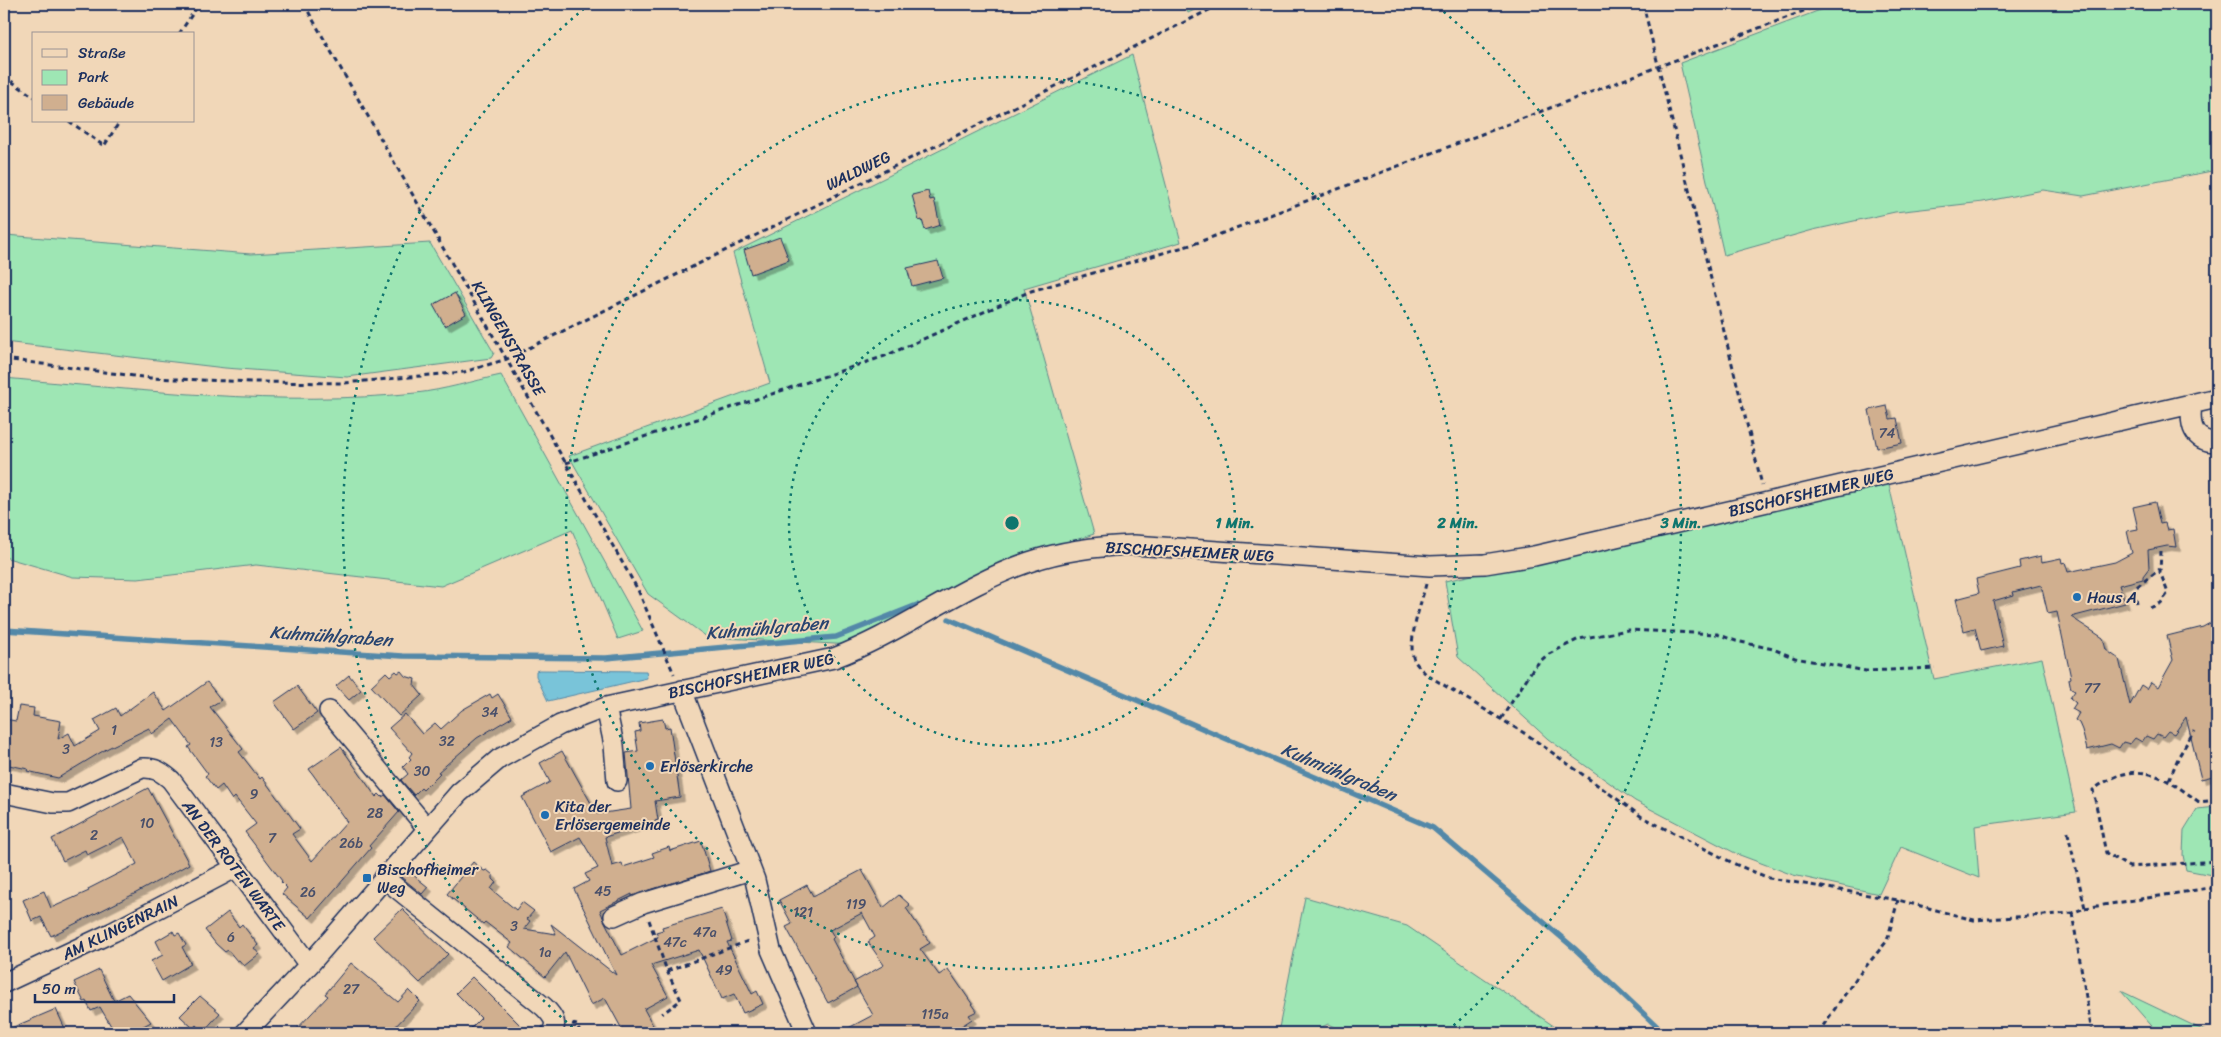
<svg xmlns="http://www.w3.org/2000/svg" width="2221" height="1037" viewBox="0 0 2221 1037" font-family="Sriracha,sans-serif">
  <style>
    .green { fill: #9ee6b4; stroke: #5c8a89 }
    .water { fill: #79c4d9; stroke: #5388a8 }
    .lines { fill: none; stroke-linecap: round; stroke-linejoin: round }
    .stream { stroke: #5388a8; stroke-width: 5.5 }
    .building { fill: #d0af8f; stroke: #1b2f5e; filter: url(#shadow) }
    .minor-casing { stroke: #1b2f5e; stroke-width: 22 }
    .path { stroke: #1b2f5e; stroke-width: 3; stroke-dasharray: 5 4; stroke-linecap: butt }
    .minor { stroke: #f1d7b8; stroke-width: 19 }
    .ring { fill: none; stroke: #0f766e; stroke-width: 2.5; stroke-dasharray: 2.5 5 }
    .poi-dot { fill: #1f6fb2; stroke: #f1d7b8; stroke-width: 2 }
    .labels { text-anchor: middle; stroke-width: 4; stroke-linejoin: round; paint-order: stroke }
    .number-label { font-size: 14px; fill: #484f6a }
    .street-label { font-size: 16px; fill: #1b2f5e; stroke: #f1d7b8 }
    .poi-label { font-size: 16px; fill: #1b2f5e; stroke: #f1d7b8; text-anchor: start }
    .water-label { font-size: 18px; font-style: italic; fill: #294570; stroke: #f1d7b8 }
    .centre { fill: #0f766e; stroke: #f1d7b8; stroke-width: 2.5 }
    .ring-label { font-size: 15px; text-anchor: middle; font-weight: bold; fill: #0f766e; stroke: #f1d7b8; stroke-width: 4; stroke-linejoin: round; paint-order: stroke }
  </style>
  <defs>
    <filter id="shadow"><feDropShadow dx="4.5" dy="4.5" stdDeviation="0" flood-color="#0004"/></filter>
  </defs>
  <rect width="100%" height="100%" fill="#f1d7b8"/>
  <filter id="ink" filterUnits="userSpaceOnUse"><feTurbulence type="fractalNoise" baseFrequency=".02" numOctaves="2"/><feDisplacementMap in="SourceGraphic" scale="10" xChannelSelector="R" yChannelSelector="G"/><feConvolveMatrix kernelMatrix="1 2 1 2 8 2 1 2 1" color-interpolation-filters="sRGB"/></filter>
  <g filter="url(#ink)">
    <path class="green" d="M1183,4H1207L1188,13Z
      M1836,4H2217V170L2083,196L2043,190L1983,202L1895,212L1813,230L1724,255L1680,63Z
      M1132,55L1181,242L1024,288L1094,534L1033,554L853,645L707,637L648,594L569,456L770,383L733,253Z
      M5,235L251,254L430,243L494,353L491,358L347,377L225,368L4,342Z
      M501,375L643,631L618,639L572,530L441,586L256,565L138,579L73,577L4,557V378C140,390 279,407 416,393C444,390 473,381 501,375Z
      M1889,485L1934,679L2042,658L2076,812L1975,826L1979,878L1901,847L1879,894L1793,875L1737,854L1635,801L1548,739L1458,657L1445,581Z
      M2217,807V876L2186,870L2183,855L2184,830L2197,809Z
      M1305,897L1407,926L1564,1033H1346L1328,1024L1310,1033H1278Z
      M2121,991L2209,1033H2158Z"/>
    <path class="water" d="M539,670L646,671L647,678L548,701L536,676V671Z"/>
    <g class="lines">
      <path class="stream" d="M949,619L1433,828L1574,948L1664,1033
        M4,630L403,656L606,658L836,637L917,605"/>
    </g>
    <path class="building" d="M928,191L930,200L934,199L940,225L925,230L922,220L919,221L912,195Z
      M780,237L789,260L751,274L744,250Z
      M938,261L943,278L912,286L907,268Z
      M455,293L466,314L445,326L433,305Z
      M1887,406L1890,419L1897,418L1902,443L1877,448L1869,410Z
      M2155,502L2160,524L2165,523L2167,530L2173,529L2176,547L2167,546L2148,550L2149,568L2143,576V579L2119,585L2125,603L2071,617L2103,638L2106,650L2119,659L2130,705L2141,685L2147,689L2151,682L2158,687L2173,660L2167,636L2203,627L2217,619V775L2201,779L2186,717L2174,734L2168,731L2163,737L2157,734L2153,739L2146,736L2142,742L2135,738L2130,744L2123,742L2119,748L2111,744L2087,750L2082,730L2079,723L2075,720L2079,713L2072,709L2076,703L2070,698L2075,691L2071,689L2069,679L2071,678L2057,612L2048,614L2041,585L2013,592L2014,595L1993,601L2003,646L1981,651L1975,628L1964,631L1956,599L1979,593L1976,579L2020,568L2019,561L2041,556L2042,562L2061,558L2062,563L2065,562L2068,572L2115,562L2132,553L2127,531L2138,529L2133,507Z
      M396,671L398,673L401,671L405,676L415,679L414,685L422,695L399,716L371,686L386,672L390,676Z
      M349,675L361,690L349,700L336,686Z
      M207,682L221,700L210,707L243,749L239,752L260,779L262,777L300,829L292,834L312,861L347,822L309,769L341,747L376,797L379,794L382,797L385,795L399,812L369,846L371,848L310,918L282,894L287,888L281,882L282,881L245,832L256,824L235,797L232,800L222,785L216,790L205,776L208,774L188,747L191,745L172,719L152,734L149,728L108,748L58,778L27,771L28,769L4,764V719L16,721L19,706L34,708L33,716L61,721L58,739L69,733L75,746L100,731L94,720L116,708L120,716L153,692L166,711Z
      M297,686L317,713L294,729L274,702Z
      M490,694L492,698L498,694L512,717L477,738L438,772L440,773L423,790L421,788L414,795L401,780L408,774L403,767L411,759L409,757L412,753L389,728L405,714L422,734L435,723L441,729L462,710Z
      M663,719L665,728L670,727L680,797L655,801L658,820L605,837L612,866L622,863L623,867L654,857L652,853L669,847L670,851L701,841L710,871L632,896V894L600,910L604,920L622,955L658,937L656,932L663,930L662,927L722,909L732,941L727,942L752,994L757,991L763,1004L743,1013L734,994L722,999L699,950L651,965L668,996L644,1009L657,1033H624L605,998L591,1005L565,952L545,977L509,947L512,943L485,922L483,924L447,894L473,862L484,871L487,870L493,875V879L496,882L491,889L516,910L522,902L534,911L527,919L530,921L524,929L556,934L551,924L616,975L574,889L589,881L585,874L598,868L580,837L551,852L522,797L550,782L540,763L562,751L597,814L631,809L626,753L638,751L635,732L640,731L639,723Z
      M148,788L189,864L136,893L51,936L41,917L32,921L23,900L44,891L51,908L89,891L88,889L137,864L123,837L87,855L85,850L63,861L52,839Z
      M407,870L428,887L422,894L401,877Z
      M862,870L883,908L899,895L910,905L906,908L930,943L920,949L939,975L948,969L977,1011L969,1015L972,1019L951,1033H839L873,1015L854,982L884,965L868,942L875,937L862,913L830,930L834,937L832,939L857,987L828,1003L786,927L792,924L779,900L807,885L813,896Z
      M402,909L448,954L420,983L373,937Z
      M228,912L239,927L242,924L258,945L254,948L259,954L244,966L239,960L237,961L228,950L225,952L216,944L205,930Z
      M173,931L175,935L179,933L186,945L182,947L191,964L162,981L151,961L163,955L156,941Z
      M351,963L398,1002L409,990L420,1001L389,1033H293L328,996L325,994Z
      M99,970L114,1001L128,994L151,1022L130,1033H115L100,1007L91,1011L86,1001L84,1002L74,982Z
      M472,977L528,1033H466L481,1018L456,993Z
      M200,996L220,1013L203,1032L196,1025L193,1028L180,1016Z
      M56,1009L67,1033H4V1031Z"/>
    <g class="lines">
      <g class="minor-casing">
        <path id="minor" d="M2192,404C2189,425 2193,442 2217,442
          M682,690L755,880L771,950L807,1033
          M606,707L614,745L617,781
          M329,711L427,828
          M4,793L53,803H68L142,768C154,767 162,772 171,780L309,965
          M384,878L544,1007C552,1015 559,1023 551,1033
          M614,916L643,903L751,870
          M4,983L113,932L235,868
          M245,1033L309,965L459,793L499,759L560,725L606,707L834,658C902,632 960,586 1029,562C1064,550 1098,546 1134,545L1430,566L1485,564L1534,556L2217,398"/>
      </g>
      <path class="path" d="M304,4L638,590L674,674
        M1643,4L1762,485
        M179,34L199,4
        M4,76L34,97
        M69,121L104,146L120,121
        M4,359L150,378L253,382L344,383L464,372L507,359L1221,4
        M566,463L885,356L1031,291L1194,244L1822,4
        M1426,584C1421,604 1407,641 1414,660C1417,665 1423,671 1427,675L1529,736L1642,817L1737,865L1769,878L1898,900L1974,920L2072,913L2085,908L2067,829
        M2137,603L2134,589L2160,569
        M2150,608L2161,603L2168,593L2160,572L2161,551
        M1501,719L1534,667L1547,655L1579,639L1628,630L1717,634L1736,641L1773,649L1795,658L1866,671L1935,668
        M2169,780L2179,756L2194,731
        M2217,800L2199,802C2162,774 2135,758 2093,790L2106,853L2129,867L2217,861
        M2085,908L2209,888L2217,890
        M2072,913L2092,1033
        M649,920L667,971L681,1000L662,1014
        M667,971L751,940
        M572,1024L577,1025L580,1033
        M1818,1033L1857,977L1887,941L1898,900"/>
      <use href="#minor" class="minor"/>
    </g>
  </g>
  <g class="ring">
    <circle cx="1012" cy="523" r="223"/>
    <circle cx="1012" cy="523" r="446"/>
    <path d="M578 1032A669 669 0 0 1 586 7M1438 7A669 669 0 0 1 1446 1032"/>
  </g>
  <g class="poi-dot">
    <circle cx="2077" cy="597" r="5"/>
    <circle cx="650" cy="766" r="5"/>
    <circle cx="545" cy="815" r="5"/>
    <rect x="362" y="873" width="10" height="10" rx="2.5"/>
  </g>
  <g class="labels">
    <g class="number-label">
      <text x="1887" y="438">74</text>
      <text x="2092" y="693">77</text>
      <text x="490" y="717">34</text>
      <text x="114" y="735">1</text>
      <text x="447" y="746">32</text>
      <text x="216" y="747">13</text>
      <text x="66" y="754">3</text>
      <text x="422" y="776">30</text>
      <text x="254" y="799">9</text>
      <text x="375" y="818">28</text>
      <text x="147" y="828">10</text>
      <text x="94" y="840">2</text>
      <text x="272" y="843">7</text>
      <text x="351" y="848">26b</text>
      <text x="603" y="896">45</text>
      <text x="308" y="897">26</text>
      <text x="856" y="909">119</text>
      <text x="803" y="917">121</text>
      <text x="514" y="931">3</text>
      <text x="705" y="937">47a</text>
      <text x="231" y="942">6</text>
      <text x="675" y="947">47c</text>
      <text x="545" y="957">1a</text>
      <text x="724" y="975">49</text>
      <text x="351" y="994">27</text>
      <text x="935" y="1019">115a</text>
    </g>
    <g class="street-label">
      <text transform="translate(858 170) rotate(-26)" y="6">WALDWEG</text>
      <text transform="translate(509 338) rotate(60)" y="6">KLINGENSTRASSE</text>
      <text transform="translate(1811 492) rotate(-13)" y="6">BISCHOFSHEIMER WEG</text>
      <text transform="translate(1190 551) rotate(3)" y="6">BISCHOFSHEIMER WEG</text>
      <text transform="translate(751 675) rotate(-12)" y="6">BISCHOFSHEIMER WEG</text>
      <text transform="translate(234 865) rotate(53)" y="6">AN DER ROTEN WARTE</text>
      <text transform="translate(120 927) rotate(-26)" y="6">AM KLINGENRAIN</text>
    </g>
    <g class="poi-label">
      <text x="2087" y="603">Haus A</text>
      <text x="660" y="772">Erlöserkirche</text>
      <text x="555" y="812">Kita der<tspan x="555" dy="18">Erlösergemeinde</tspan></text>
      <text x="377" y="875">Bischofheimer<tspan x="377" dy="18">Weg</tspan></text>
    </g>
    <g class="water-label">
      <text transform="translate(767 628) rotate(-5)" y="6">Kuhmühlgraben</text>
      <text transform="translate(331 636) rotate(4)" y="6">Kuhmühlgraben</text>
      <text transform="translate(1339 772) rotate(23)" y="6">Kuhmühlgraben</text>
    </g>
  </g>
  <circle cx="1012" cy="523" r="8" class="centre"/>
  <g class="ring-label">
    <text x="1235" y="528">1 Min.</text>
    <text x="1458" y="528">2 Min.</text>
    <text x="1681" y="528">3 Min.</text>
  </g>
  <rect width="2221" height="1037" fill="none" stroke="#f1d7b8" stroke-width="20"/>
  <rect x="10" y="10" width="2201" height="1017" fill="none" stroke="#1b2f5e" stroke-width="2" filter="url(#ink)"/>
  <rect x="32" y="32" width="162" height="90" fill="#f1d7b8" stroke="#9b9494"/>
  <rect x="42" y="49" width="25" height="8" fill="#f1d7b8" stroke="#9b9494"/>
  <text x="78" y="58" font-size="15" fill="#1b2f5e">Straße</text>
  <rect x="42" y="70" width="25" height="15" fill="#9ee6b4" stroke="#9b9494"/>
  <text x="78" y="82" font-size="15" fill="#1b2f5e">Park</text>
  <rect x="42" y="95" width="25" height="15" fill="#d0af8f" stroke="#9b9494"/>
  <text x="78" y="108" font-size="15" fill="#1b2f5e">Gebäude</text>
  <path d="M35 994v8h139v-8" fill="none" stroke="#1b2f5e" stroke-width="2.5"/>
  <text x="42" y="994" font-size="15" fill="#1b2f5e" stroke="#f1d7b8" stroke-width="4" paint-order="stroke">50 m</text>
</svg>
